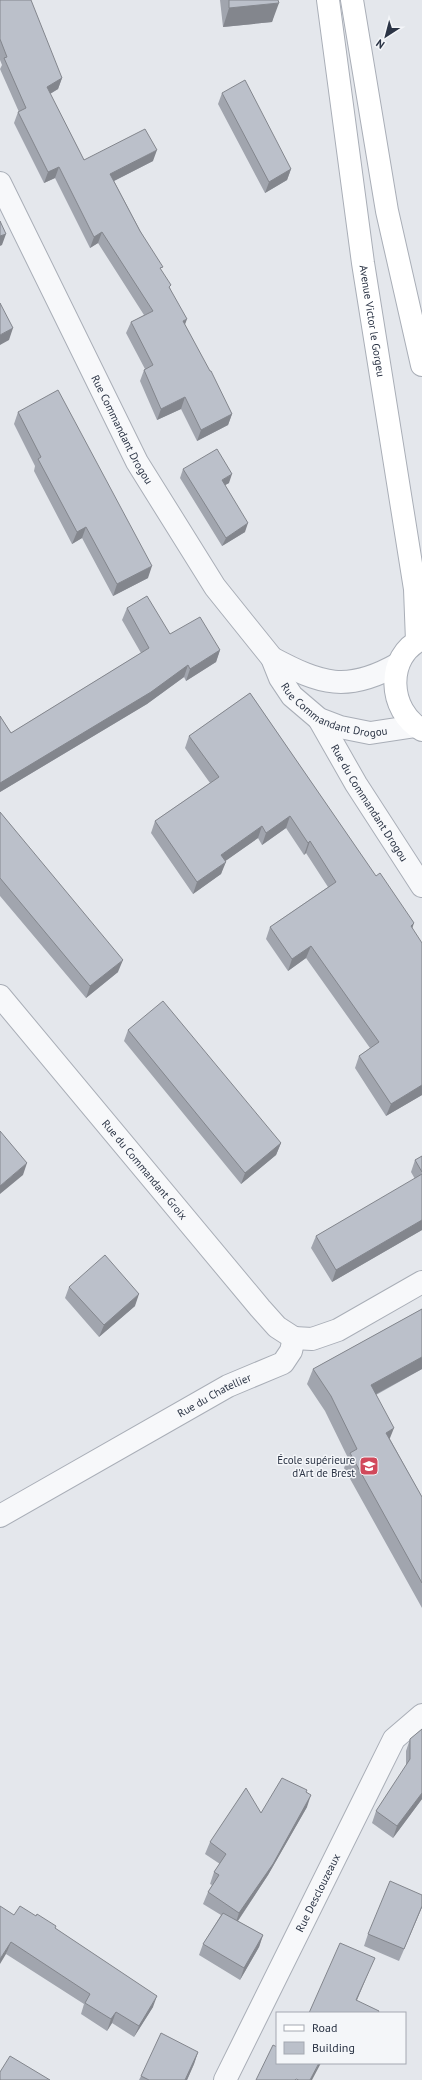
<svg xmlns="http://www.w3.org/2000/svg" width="422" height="2080" viewBox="0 0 422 2080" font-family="'PT Sans',sans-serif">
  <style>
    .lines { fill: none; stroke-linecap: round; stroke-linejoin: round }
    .minor-casing { stroke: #a9aeb7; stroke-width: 24 }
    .tertiary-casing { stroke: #a9aeb7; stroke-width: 24 }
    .secondary-casing { stroke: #a9aeb7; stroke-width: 24 }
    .minor { stroke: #f7f8fa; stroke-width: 22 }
    .tertiary { stroke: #f7f8fa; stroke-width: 22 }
    .secondary { stroke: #fff; stroke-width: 22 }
    .wall { fill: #a1a5ae }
    .shaded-wall { fill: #83868d }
    .building { fill: #bbc0ca; stroke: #83868d }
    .labels { text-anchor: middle; stroke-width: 3; stroke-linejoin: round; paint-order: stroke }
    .street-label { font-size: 11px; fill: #2b3445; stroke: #f4f6f9 }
    .poi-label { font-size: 11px; fill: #2b3445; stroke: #f4f6f9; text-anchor: end }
  </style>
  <rect width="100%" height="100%" fill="#e4e7ec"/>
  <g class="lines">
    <g class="minor-casing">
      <g id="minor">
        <path id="s1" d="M319,719L356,784L422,886"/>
        <path id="s2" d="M0,996L260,1308L277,1327L294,1338"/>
        <path d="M294,1338L312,1339L338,1330L422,1282"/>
        <path id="s3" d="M0,1516L228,1386L283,1363L291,1351L294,1338"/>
        <path id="s4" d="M225,2080L394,1739L422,1715"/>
      </g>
    </g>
    <g class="tertiary-casing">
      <g id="tertiary">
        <path id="s5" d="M0,183L137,462L215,587L272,658L280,678L292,696L319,719L340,727L370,733L416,726"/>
        <path d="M272,658C321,684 347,693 398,664"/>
      </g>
    </g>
    <g class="secondary-casing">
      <g id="secondary">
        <path id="s6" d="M328,0L363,263L415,589L417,641"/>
        <path d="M352,0L387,211L422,365"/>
        <path d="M422,639C385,656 388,711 422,730"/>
      </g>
    </g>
    <use href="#minor" class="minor"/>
    <use href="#tertiary" class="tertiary"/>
    <use href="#secondary" class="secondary"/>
  </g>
  <path class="wall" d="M0,0L62,78L58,89L50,94L84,160L153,161L114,181L161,270L170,288L185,325L232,414L228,425L197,441L181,409L157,420L140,381L144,370L145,369L126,333L131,322L144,315L98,243L90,248L55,178L44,183L14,123L18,112H19L0,69L2,65L0,60Z
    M220,0H278L272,22L223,27Z
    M222,93L291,169L287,180L265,193L218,104Z
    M18,412L148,578L113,596L82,538L72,544L34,471L35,466L14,424Z
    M183,469L229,483L225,485L245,532L222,546L180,478Z
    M127,608L170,634L220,650L216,662L186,681L184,677L147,704L0,792V716L11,733L141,653L122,620Z
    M250,693L412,929L422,1095L386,1116L355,1068L359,1056L370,1048L306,958L288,971L266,939L270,927L328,887L306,853L304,855L286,828L262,845L258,838L225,861L221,874L193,894L151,833L155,821L210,783L185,748L189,736Z
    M0,812L118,972L86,998L0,896Z
    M128,1030L281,1143L276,1155L241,1184L124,1041Z
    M422,1156V1230L332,1282L311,1248L316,1236L415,1179L411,1172L415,1160Z
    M69,1287L135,1306L99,1337L65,1298Z
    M422,1309V1369L376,1395L390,1439L422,1497V1608L344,1468L348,1458L325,1411L307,1384L313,1369Z
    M422,1729V1799L393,1838L372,1823L376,1811L406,1766V1751L410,1739Z
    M306,1792L307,1807L268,1875L238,1921L263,1935L259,1947L240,1980L199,1955L203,1944L221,1915L203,1904L208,1892L212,1885L210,1884L214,1872L220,1864L205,1854L210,1842L261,1813Z
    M422,1907L399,1961L364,1946L368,1934Z
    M14,1915L55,1928L153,2007L134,2037L112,2023L107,2031L81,2014L84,2004L6,1954Z
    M198,2052L194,2064L187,2080H139L141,2076Z"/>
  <path class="shaded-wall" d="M279,3L272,22L223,27L229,8Z
    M62,78L58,89L43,98L47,87Z
    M157,150L153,161L106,185L110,174Z
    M59,167L55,178L44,183L48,172Z
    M291,169L287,180L265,193L269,182Z
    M102,232L98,243L90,248L94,237Z
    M6,234L2,245L0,246V236Z
    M187,319L183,330V321Z
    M13,328L9,340L0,345V335Z
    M185,397L181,409L157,420L161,409Z
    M232,414L228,425L197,441L201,430Z
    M232,474L229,483L218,489L222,480Z
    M248,523L245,532L222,546L226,538Z
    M86,527L82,538L72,544L77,532Z
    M152,566L148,578L113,596L117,584Z
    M220,650L216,662L186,681L190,669Z
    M188,665L184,677L147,704L0,792V783Z
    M290,816L286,828L262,845L266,833Z
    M262,826L258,838L217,867L221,855Z
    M310,841L306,853L304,855L308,843Z
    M226,862L221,874L193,894L197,882Z
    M414,923L410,935L411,926Z
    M311,946L306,958L288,971L292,959Z
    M123,960L118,972L86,998L90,986Z
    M422,1085V1095L386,1116L391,1104Z
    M281,1143L276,1155L241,1184L245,1173Z
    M27,1163L23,1175L0,1194V1186Z
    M422,1220V1230L332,1282L336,1270Z
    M139,1294L135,1306L99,1337L104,1325Z
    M422,1357V1369L365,1400L371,1385Z
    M394,1428L388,1443L386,1433Z
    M422,1793V1799L393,1838L397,1826Z
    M311,1795L307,1807L268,1875L235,1925L239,1913Z
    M422,1906V1907L399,1961L404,1949Z
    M263,1935L259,1947L240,1980L244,1968Z
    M11,1942L6,1954L0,1964V1959Z
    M375,1958L370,1969L352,2012L356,2000Z
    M157,1996L153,2007L134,2037L139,2026Z
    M116,2012L112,2023L107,2031L111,2019Z
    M198,2052L194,2064L187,2080H185Z
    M319,2063H321L312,2080H310Z"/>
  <path class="building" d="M0,0H31L62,78L47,87L84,160L145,129L157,150L110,174L140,231L163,267L160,268L171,285L169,287L187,319L183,321L210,371H211L232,414L201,430L185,397L161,409L144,370L153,365L131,322L153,311L102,232L94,237L59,167L48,172L18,112L26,108L4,58L7,57L0,39Z
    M229,0H278L279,3L229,8Z
    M245,80L291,169L269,182L222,93Z
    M0,221L6,234L0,236Z
    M0,303L13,328L0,335Z
    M58,390L152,566L117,584L86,527L77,532L38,459L41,457L18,412Z
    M217,449L232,474L222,480L248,523L226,538L183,469Z
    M147,596L170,634L200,617L220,650L190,669L188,665L151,692L0,783V716L11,733L149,648L127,608Z
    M250,693L376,876L380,873L414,923L411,926L422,943V1085L391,1104L359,1056L379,1042L311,946L292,959L270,927L336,882L310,841L308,843L290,816L266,833L262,826L221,855L226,862L197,882L155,821L219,777L189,736Z
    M0,812L123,960L90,986L0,878Z
    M163,1001L281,1143L245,1173L128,1030Z
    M0,1131L27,1163L0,1186Z
    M422,1156V1172L415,1160Z
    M422,1174V1220L336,1270L316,1236Z
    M105,1255L139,1294L104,1325L69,1287Z
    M422,1309V1357L371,1385L394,1428L386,1433L422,1497V1583L350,1453L357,1449L331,1396L313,1369Z
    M422,1729V1793L397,1826L376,1811L410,1759V1739Z
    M282,1778L307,1790L306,1792L311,1795L273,1864L239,1913L208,1892L219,1875L214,1872L226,1854L210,1842L246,1788L261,1813Z
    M390,1881L422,1895V1906L404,1949L368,1934Z
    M0,1906L14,1915L20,1906L36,1916L37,1914L56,1926L55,1928L157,1996L139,2026L116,2012L111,2019L85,2003L90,1994L11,1942L0,1959Z
    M223,1913L263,1935L244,1968L203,1944Z
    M340,1943L375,1958L356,2000L379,2011L378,2013H309Z
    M161,2033L198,2052L185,2080H149L141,2076Z
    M273,2045L277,2047V2063H319L310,2080H299L296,2079L295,2080H256Z
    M10,2056L50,2080H0V2072Z"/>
  <defs>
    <g id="school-square" transform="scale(1)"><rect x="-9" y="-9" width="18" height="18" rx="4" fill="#d1495b" stroke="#f4f6f9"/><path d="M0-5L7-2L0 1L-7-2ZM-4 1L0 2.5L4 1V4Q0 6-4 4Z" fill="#fff"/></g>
  </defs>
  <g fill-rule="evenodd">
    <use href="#school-square" x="369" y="1466"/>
  </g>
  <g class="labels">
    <g class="street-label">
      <text dy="4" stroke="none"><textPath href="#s6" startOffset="324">Avenue Victor le Gorgeu</textPath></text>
      <text dy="4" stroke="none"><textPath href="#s5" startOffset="275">Rue Commandant Drogou</textPath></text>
      <text dy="4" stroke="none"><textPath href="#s5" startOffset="638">Rue Commandant Drogou</textPath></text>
      <text dy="4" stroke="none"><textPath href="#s1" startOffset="98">Rue du Commandant Drogou</textPath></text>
      <text dy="4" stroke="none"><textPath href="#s2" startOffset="226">Rue du Commandant Groix</textPath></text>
      <text dy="4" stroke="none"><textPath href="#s3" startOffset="246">Rue du Chatellier</textPath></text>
      <text dy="4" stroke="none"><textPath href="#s4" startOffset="209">Rue Desclouzeaux</textPath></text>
    </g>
    <g class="poi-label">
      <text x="355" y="1464">École supérieure<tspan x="355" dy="13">d'Art de Brest</tspan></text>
    </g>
  </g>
  <rect x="276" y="2012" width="130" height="52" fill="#f4f6f9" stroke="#a4a8b1"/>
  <rect x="284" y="2025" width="20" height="6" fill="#ffffff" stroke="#a4a8b1"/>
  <text x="312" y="2032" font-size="12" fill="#2b3445">Road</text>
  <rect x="284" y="2042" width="20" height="12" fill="#bbc0ca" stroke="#a4a8b1"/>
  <text x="312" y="2052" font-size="12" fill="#2b3445">Building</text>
  <g transform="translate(386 36) rotate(216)" stroke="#f4f6f9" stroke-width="3" paint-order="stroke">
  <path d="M0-3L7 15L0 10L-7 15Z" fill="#2b3445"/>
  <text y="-6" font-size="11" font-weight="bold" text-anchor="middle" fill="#2b3445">N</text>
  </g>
</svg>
